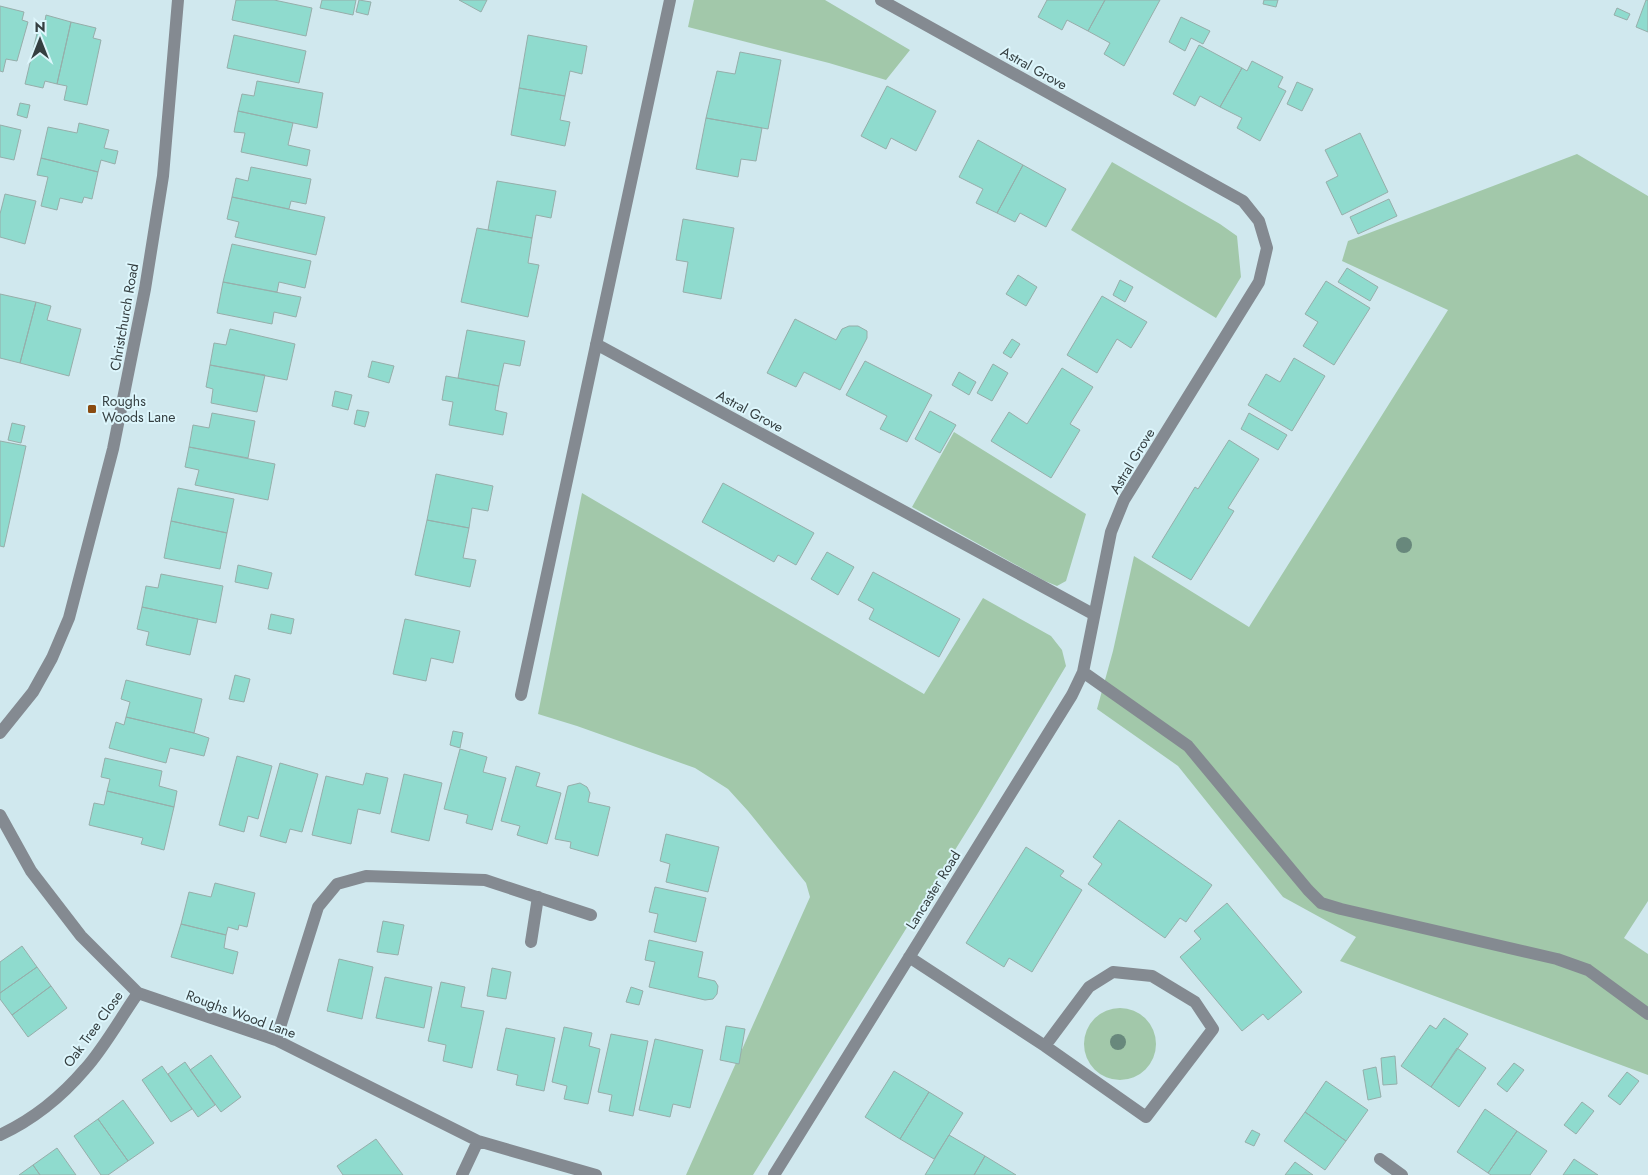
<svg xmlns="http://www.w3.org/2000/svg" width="1648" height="1175" viewBox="0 0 1648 1175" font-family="Jost,sans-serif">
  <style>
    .green { fill: #a2c8aa }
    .building { fill: #8fdbce; stroke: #96aeaa }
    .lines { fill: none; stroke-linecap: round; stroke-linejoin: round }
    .minor { stroke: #848a91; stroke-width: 12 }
    .tree { fill: #68887c }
    .poi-dot { fill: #8a4b10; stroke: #ddf6fc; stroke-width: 2 }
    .labels { text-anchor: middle; stroke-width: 4; stroke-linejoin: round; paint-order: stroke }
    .street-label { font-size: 14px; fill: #353f41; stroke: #ddf6fc }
    .poi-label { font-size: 14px; fill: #353f41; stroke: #ddf6fc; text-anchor: start }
  </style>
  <rect width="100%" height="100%" fill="#d0e8ee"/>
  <path class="green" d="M694,0H825L910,50L886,80L829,63L688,27Z
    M1577,154L1648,196V901L1624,938L1648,954V1075L1340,961L1356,937L1283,897L1178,766L1097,709L1113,651L1134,556L1249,627L1448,310L1342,261L1348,241Z
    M1112,162L1220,224L1237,236L1241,277L1216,318L1071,230Z
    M954,432L1086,514L1066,581L1057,586L1045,581L912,507Z
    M582,493L924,694L983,598L1051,636L1062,650L1066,666L978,813L753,1175H686L810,897L806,883L748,811L728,789L695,768L577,726L538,714Z
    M1084 1044a36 36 0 1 1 72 0a36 36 0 1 1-72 0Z"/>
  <path class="building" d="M236,0H274L312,8L306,36L232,20Z
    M322,0H356L353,15L320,8Z
    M359,0L371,2L368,15L356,12Z
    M459,0H487L481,12Z
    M1047,0H1105L1088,31L1067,20L1062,30L1038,17Z
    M1105,0H1160L1124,66L1104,54L1110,43L1088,31Z
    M1264,0H1278L1276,7L1263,4Z
    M1646,0H1648V32L1636,27Z
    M0,6L24,12L22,20L28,22L17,61L6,59L3,72L0,71Z
    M1617,8L1630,14L1627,20L1614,15Z
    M46,15L71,22L57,84L45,81L43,88L25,84L39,25L44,26Z
    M1181,17L1210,31L1203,44L1191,38L1185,51L1169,42Z
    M71,22L96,28L93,38L101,40L87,105L64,100L67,86L57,84Z
    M234,35L306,51L299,83L227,68Z
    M528,35L587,46L582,74L570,71L565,96L519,88Z
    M1199,45L1242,68L1220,107L1200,96L1195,106L1173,94Z
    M740,52L781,60L768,129L706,118L717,71L735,74Z
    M1252,61L1283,77L1278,87L1286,91L1260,141L1237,128L1242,118L1220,107L1242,68L1247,71Z
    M257,81L323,93L317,128L238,111L242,94L254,96Z
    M1297,82L1313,89L1302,111L1287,104Z
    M887,86L936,111L916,151L891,138L886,149L861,136Z
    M519,88L565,96L560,120L570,122L565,146L511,135Z
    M20,103L30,105L27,118L17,115Z
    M238,111L293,123L288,145L310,150L307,166L241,152L245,133L234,132Z
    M706,118L762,128L756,161L741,159L738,177L696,169Z
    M79,123L109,130L104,148L118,151L115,164L101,160L98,172L41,158L48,127L77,133Z
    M0,125L21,130L14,160L0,157Z
    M1360,133L1388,192L1342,215L1326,182L1338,176L1325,150Z
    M978,140L1023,165L997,213L976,203L983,189L959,177Z
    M41,158L98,172L92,199L84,197L82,203L60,198L57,210L41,206L48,177L37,175Z
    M1023,165L1066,189L1046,227L1020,213L1015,222L997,213Z
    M251,167L311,179L306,204L291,201L289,209L232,197L236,178L248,181Z
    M497,181L556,191L551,218L536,215L532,238L488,230Z
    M5,194L36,201L25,244L0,237V214Z
    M232,197L325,217L316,255L235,237L239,222L227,219Z
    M1389,199L1397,216L1358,234L1350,217Z
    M683,219L734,228L721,299L683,292L688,262L676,260Z
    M477,228L532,238L528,263L539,265L528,317L461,302Z
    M232,244L311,261L305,288L279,282L277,292L223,282Z
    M1347,268L1378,287L1370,301L1338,282Z
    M1018,275L1037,287L1026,306L1006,294Z
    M1120,280L1133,287L1125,302L1113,295Z
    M1326,281L1370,308L1334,365L1303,346L1318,322L1305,314Z
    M223,282L301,297L296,317L274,312L272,324L217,313Z
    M0,294L36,302L20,363L0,358Z
    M1102,296L1147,322L1131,348L1117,339L1097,373L1067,355Z
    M36,302L51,306L47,320L81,329L69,376L20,363Z
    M795,319L836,340L842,329L849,326H858L867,331V338L840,390L804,372L796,387L767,373Z
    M230,329L295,344L287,380L210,365L214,343L226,345Z
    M467,330L525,341L520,366L504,363L499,386L458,378Z
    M1012,339L1020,344L1011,358L1003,353Z
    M1294,358L1325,376L1292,431L1248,405L1266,374L1280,382Z
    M372,361L394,366L389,383L368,377Z
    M865,361L932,395L907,442L880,429L887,416L846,395Z
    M993,364L1008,373L992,401L977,393Z
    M210,365L265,375L257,412L211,403L213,389L206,387Z
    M1062,368L1093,387L1070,424L1080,430L1051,478L991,441L1009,412L1027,424Z
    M959,372L976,382L969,395L952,385Z
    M446,376L499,386L495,410L507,413L503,435L449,425L453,402L442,400Z
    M335,391L352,395L348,410L332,406Z
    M357,410L369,412L365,427L354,424Z
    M930,411L956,425L940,453L915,439Z
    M212,413L255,421L248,458L189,447L193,425L209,428Z
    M1249,413L1287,435L1278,450L1241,429Z
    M12,423L25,426L21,443L8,440Z
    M1229,440L1259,459L1228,508L1234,511L1191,580L1152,557L1195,487L1198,489Z
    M0,441L26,446L4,547L0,546Z
    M189,447L275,464L268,500L195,485L199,470L185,467Z
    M436,474L493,486L488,511L472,508L469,528L427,520Z
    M723,483L814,533L796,565L778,555L774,562L702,522Z
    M178,488L234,499L227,533L171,521Z
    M427,520L469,528L463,558L476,560L470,587L415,575Z
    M171,521L227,533L220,569L164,558Z
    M827,552L854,567L838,595L811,579Z
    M238,565L272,573L268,589L235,582Z
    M873,572L960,619L939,657L869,619L874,609L858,600Z
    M161,574L223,586L216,623L142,607L146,586L158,588Z
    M142,607L198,619L190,655L146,645L149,632L137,629Z
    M271,614L294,619L291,634L268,629Z
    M405,619L460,631L453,663L431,658L426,681L393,674Z
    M235,675L250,679L244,702L229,699Z
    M126,680L202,699L194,733L126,717L130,702L121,699Z
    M126,717L194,733L209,738L204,756L170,748L166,763L109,748L116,722L124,725Z
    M453,731L463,733L460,748L450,745Z
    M460,749L487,757L483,772L506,778L492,830L466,823L468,815L444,809Z
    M237,756L272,766L258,819L248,816L244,832L219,825Z
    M105,758L162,771L159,786L177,791L174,807L107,791L110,779L101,777Z
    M280,763L318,774L302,832L290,829L286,843L260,836Z
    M516,766L540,773L536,786L561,793L547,844L517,835L520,826L501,821Z
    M366,773L388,778L380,814L358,809L351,844L312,835L326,776L363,785Z
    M404,774L442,783L429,841L391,832Z
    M580,783L587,787L590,793L588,802L610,807L598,856L570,848L571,842L555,839L568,786Z
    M107,791L174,807L164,850L141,844L143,838L89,825L94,803L104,805Z
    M1119,820L1212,885L1186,922L1180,918L1165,938L1088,884L1102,864L1093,857Z
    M666,834L719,847L708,892L666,882L670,864L660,861Z
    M1026,847L1064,871L1060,876L1082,890L1032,972L1009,958L1004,967L966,943Z
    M215,883L255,893L247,927L239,925L238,930L228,927L226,935L181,924L189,892L211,897Z
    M655,887L706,898L696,942L654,932L658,914L649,912Z
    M1227,903L1302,992L1268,1020L1263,1014L1242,1031L1180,957L1201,939L1194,931Z
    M383,921L404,925L398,955L377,952Z
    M181,924L226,935L224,948L238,952L233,974L171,957Z
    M649,940L703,952L698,977L715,981L718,986L717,994L713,999L705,1000L649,987L655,962L645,960Z
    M22,946L37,967L0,993V962Z
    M339,959L373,967L362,1019L327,1011Z
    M37,967L51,986L12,1015L0,999V993Z
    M492,968L511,972L506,999L487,996Z
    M385,977L432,987L424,1028L376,1018Z
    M441,982L465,987L461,1007L484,1011L472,1068L443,1061L446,1045L428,1041Z
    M51,986L67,1008L28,1037L12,1015Z
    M631,987L643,991L639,1005L626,1002Z
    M1444,1018L1468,1034L1431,1087L1401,1066L1430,1025L1436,1029Z
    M726,1026L745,1029L739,1064L720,1060Z
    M564,1027L592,1033L589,1046L600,1049L588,1104L564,1099L567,1086L552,1082Z
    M506,1028L555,1038L544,1091L516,1085L518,1075L497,1070Z
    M611,1034L648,1041L633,1116L609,1111L612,1095L598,1092Z
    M655,1039L703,1050L690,1108L673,1104L670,1117L639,1110Z
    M1457,1048L1486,1068L1459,1107L1431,1087Z
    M211,1055L241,1097L221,1112L190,1070Z
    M1395,1056L1397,1084L1383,1085L1381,1058Z
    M185,1062L215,1105L198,1117L168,1074Z
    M1514,1063L1524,1070L1507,1092L1497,1084Z
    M162,1066L192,1109L171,1122L142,1080Z
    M1376,1067L1381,1097L1368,1100L1363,1070Z
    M894,1071L929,1092L900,1139L865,1117Z
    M1627,1072L1639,1081L1620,1105L1608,1096Z
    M1326,1081L1368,1110L1346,1141L1305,1112Z
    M929,1092L963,1113L934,1159L900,1139Z
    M123,1100L154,1143L128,1161L98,1119Z
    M1582,1102L1594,1111L1576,1134L1564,1125Z
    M1485,1109L1517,1131L1488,1173L1457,1152Z
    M1305,1112L1346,1141L1325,1170L1284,1141Z
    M98,1119L128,1161L108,1175H101L74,1136Z
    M1252,1130L1260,1134L1254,1146L1245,1142Z
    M1517,1131L1547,1151L1530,1175H1491L1488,1173Z
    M949,1135L985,1156L974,1175H925Z
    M376,1139L403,1175H343L337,1166Z
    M57,1148L76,1175H40L33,1165Z
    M985,1156L1016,1175H974Z
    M1574,1159L1598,1175H1563Z
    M1295,1162L1313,1175H1285Z
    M33,1165L40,1175H19Z"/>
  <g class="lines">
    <path class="minor" d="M596,344L1093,614
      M1083,672L1188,746L1308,890L1321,903L1341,909L1557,959L1588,970L1648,1014
      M521,695L670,0
      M0,733L33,692L52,658L69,618L113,449L145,289L163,176L178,0
      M0,815L31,871L81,936L138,993L276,1040L478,1141L596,1175
      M531,942L538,897
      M909,957L1045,1046L1146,1117L1213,1029L1195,1002L1152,976L1113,972L1089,987L1045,1046
      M276,1040L318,907L337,884L366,876L485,880L591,915
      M0,1135C32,1120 62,1096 85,1069C104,1048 121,1017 138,993
      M1380,1159L1402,1175
      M462,1175L478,1141
      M774,1175L1072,695L1083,672L1111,532L1124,500L1259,282L1267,248L1259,221L1243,201L881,0"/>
  </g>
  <g class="tree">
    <circle cx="1404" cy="545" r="8"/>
    <circle cx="1118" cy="1042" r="8"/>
  </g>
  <rect class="poi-dot" x="87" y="404" width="10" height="10" rx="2.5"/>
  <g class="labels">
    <g class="street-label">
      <text transform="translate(1034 68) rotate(29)" y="5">Astral Grove</text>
      <text transform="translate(124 317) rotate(-80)" y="5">Christchurch Road</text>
      <text transform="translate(750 411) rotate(28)" y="5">Astral Grove</text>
      <text transform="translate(1132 461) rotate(-59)" y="5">Astral Grove</text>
      <text transform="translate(933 890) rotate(-58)" y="5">Lancaster Road</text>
      <text transform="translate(241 1014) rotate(20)" y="5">Roughs Wood Lane</text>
      <text transform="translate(93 1029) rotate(-54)" y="5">Oak Tree Close</text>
    </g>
    <g class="poi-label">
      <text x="102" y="406">Roughs<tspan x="102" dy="16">Woods Lane</tspan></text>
    </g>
  </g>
  <g transform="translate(40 40)" stroke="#ddf6fc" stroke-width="4" paint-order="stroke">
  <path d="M0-4L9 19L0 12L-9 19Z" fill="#353f41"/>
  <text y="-8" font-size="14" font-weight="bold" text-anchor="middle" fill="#353f41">N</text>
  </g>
</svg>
